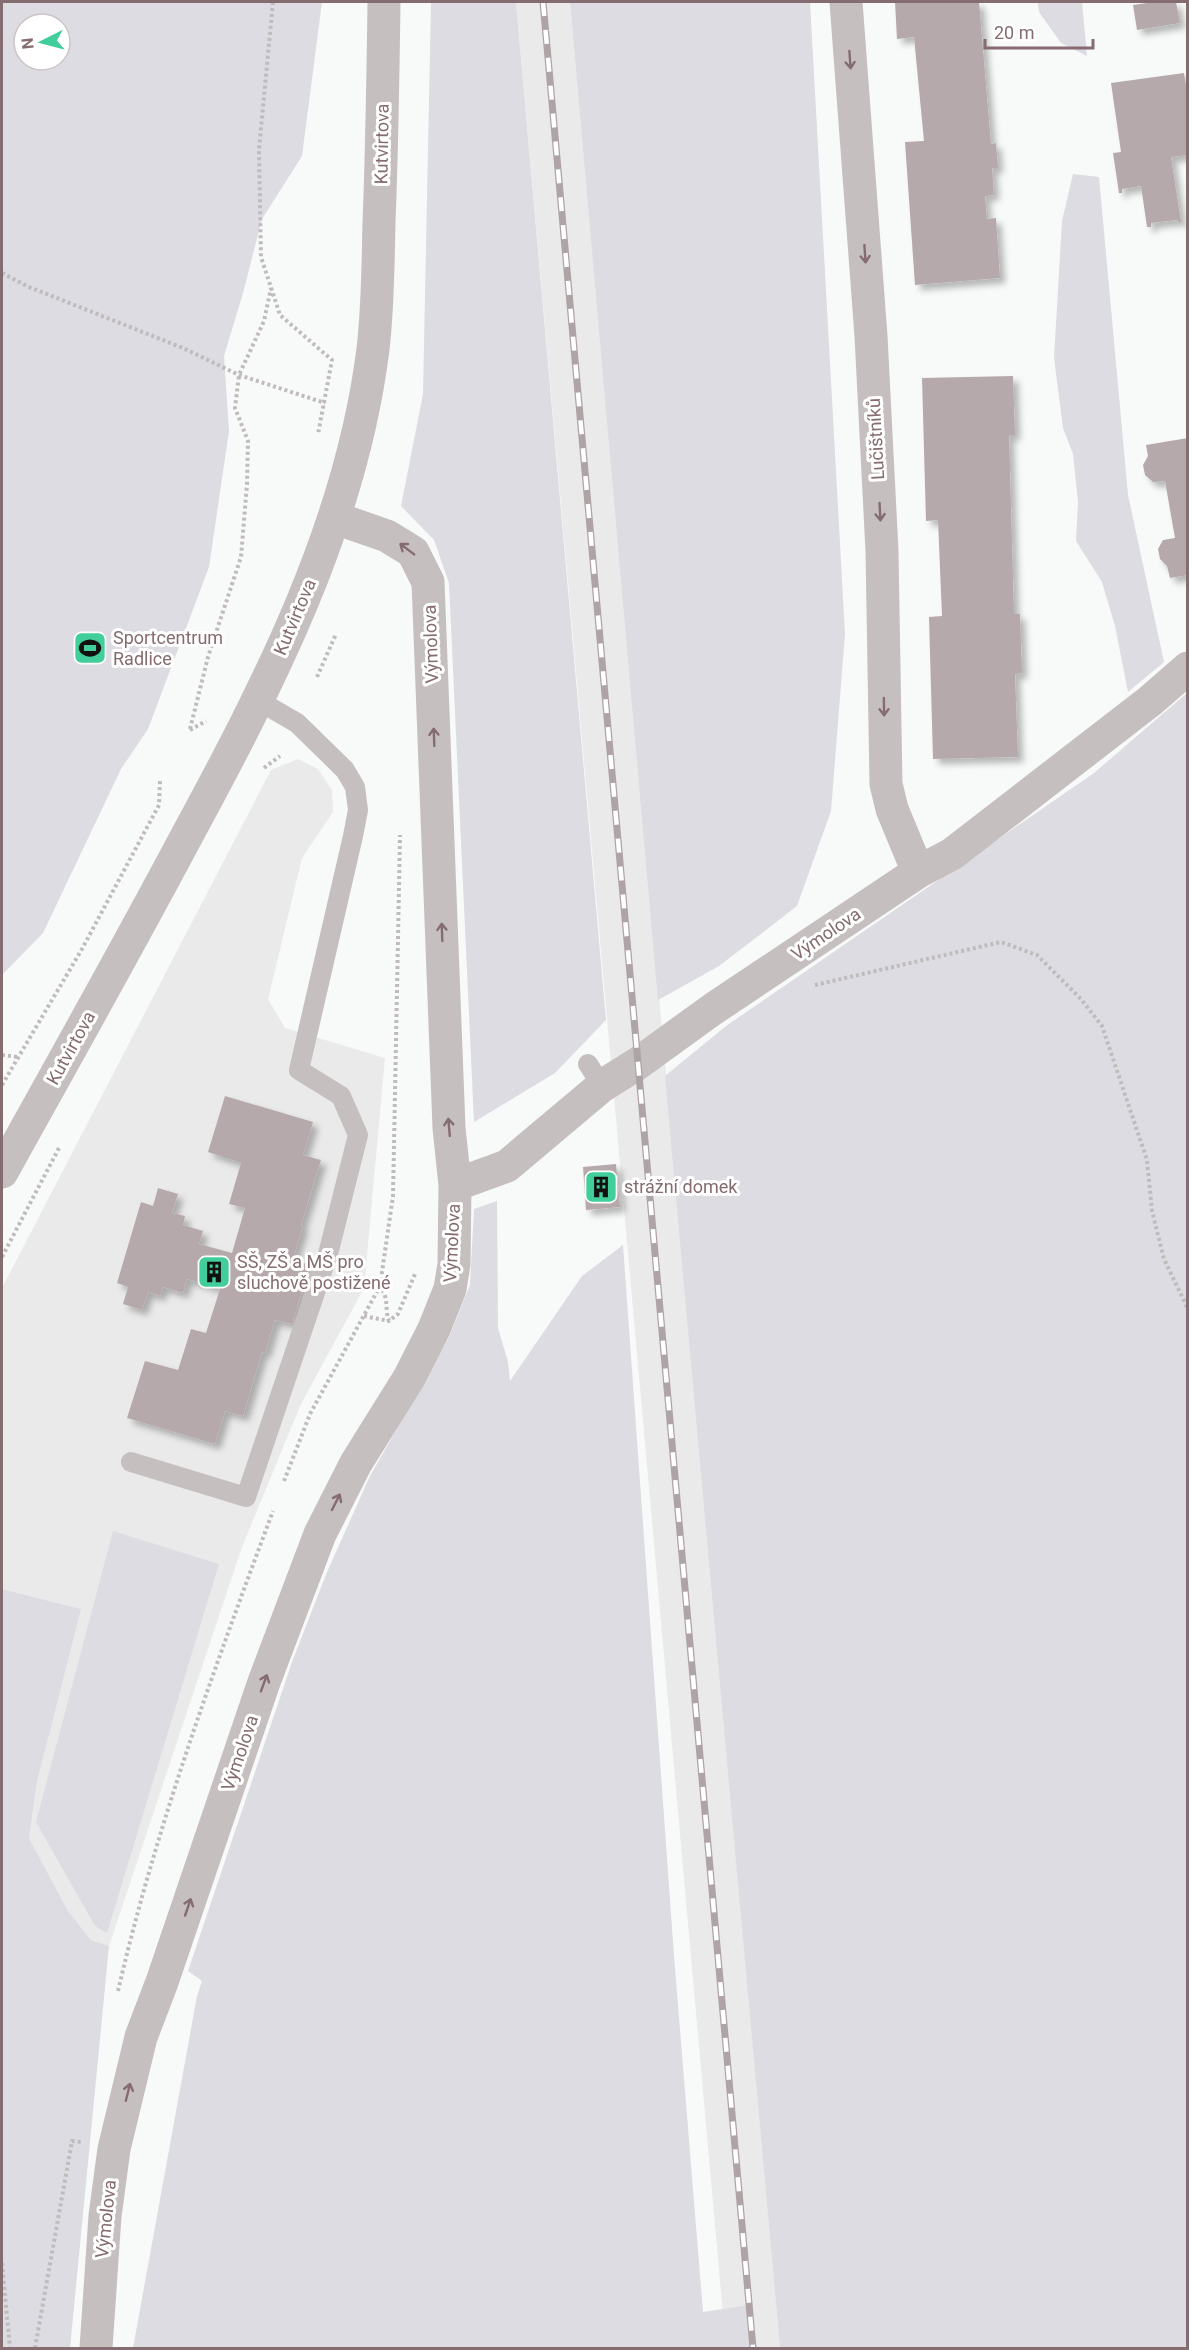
<svg xmlns="http://www.w3.org/2000/svg" width="1189" height="2350" viewBox="0 0 1189 2350" font-family="Roboto,sans-serif">
  <style>
    .built { fill: #ebeaea }
    .green { fill: #dcdce2; fill-rule: evenodd }
    .building { fill: #b6a9ab; filter: url(#shadow) }
    .lines { fill: none; stroke-linecap: round; stroke-linejoin: round }
    .path { stroke: #c0bbbc; stroke-width: 4; stroke-dasharray: 3 3; stroke-linecap: butt }
    .service { stroke: #c6bfc0; stroke-width: 20 }
    .minor { stroke: #c6bfc0; stroke-width: 33 }
    .rail-casing { stroke: #aea3a5; stroke-width: 7 }
    .rail { stroke: #fff; stroke-width: 4.5; stroke-dasharray: 14; stroke-linecap: butt }
    .oneway { stroke: #856c70 }
    .labels { text-anchor: middle; stroke-width: 6; stroke-linejoin: round; paint-order: stroke }
    .street-label { font-size: 18px; fill: #856c70; stroke: #fff }
    .poi-label { font-size: 18px; fill: #856c70; stroke: #fff; text-anchor: start }
  </style>
  <defs>
    <filter id="shadow"><feDropShadow dx="5.5" dy="5.5" stdDeviation="3" flood-color="#0004"/></filter>
  </defs>
  <rect width="100%" height="100%" fill="#f8f9f9"/>
  <path class="built" d="M516,2H570L780,2348H726Z
    M298,759L318,769L332,790L333,812L302,858L268,999L285,1028L385,1058L364,1288L301,1404L242,1547L109,1946L91,1940L68,1911L29,1838L37,1782L80,1609L2,1589V1288L271,770Z"/>
  <path class="green" d="M2,2H322L302,156L262,219L243,293L224,356L229,431L209,567L148,729L121,769L43,933L2,975ZM24,24H60V60H24Z
    M431,2H516L606,1020L555,1073L474,1122L449,583L434,540L401,506L423,394Z
    M570,2H810L845,634L831,811L797,906L719,966L658,1000Z
    M1038,2H1082L1087,56L1061,43L1039,12Z
    M1073,174L1099,177L1128,495L1164,662L1128,692L1115,626L1102,582L1076,541L1078,502L1073,454L1063,428L1054,358L1062,221Z
    M1187,693V2348H780L665,1076L726,1026L1094,773Z
    M497,1201L498,1328L508,1362L510,1381L582,1276L623,1245L674,1956L703,2312L749,2305L757,2348H133L197,1996L202,1981L188,1971L292,1662L327,1572L370,1476L449,1337L470,1285L474,1209Z
    M113,1531L219,1564L107,1933L95,1926L36,1822Z
    M2,1589L81,1609L37,1782L29,1838L68,1911L91,1940L109,1946L70,2348H2Z"/>
  <path class="building" d="M895,2H979L991,144L996,143L998,168H992L994,195L985,196L987,219L996,218L1000,278L915,285L905,142L924,141L914,37L897,39Z
    M1154,2H1176L1180,23L1137,30L1133,5Z
    M1184,73L1188,100V155L1171,157L1181,222H1178L1177,220L1151,223V227H1147L1141,186L1122,189V193H1119L1113,153L1121,152L1111,83Z
    M1013,376L1015,435H1009L1014,614H1020L1022,673L1015,674L1018,757L933,759L929,617L942,616L938,520L926,521L922,378Z
    M1188,438V575L1170,578L1167,566L1160,559L1158,549L1163,540L1175,538L1165,481L1153,482L1145,475L1143,465L1148,456L1146,445Z
    M225,1096L313,1122L303,1155L321,1160L301,1225L303,1226L293,1259L310,1265L292,1324L275,1320L265,1353L262,1352L243,1416L225,1411L215,1444L127,1418L145,1361L178,1370L191,1329L206,1333L220,1289L187,1279L183,1293L163,1287L160,1296L148,1292L142,1310L123,1304L128,1287L117,1283L141,1202L153,1206L158,1188L178,1194L172,1213L185,1216L183,1225L203,1231L199,1244L232,1253L245,1208L229,1204L241,1163L208,1152Z
    M616,1164L620,1207L586,1210L583,1167Z"/>
  <g class="lines">
    <path class="path" d="M273,2L259,149L261,257L280,315L332,360L318,434
      M2,273L29,287L183,348L239,375L325,403
      M317,677L336,634
      M190,729L208,657L241,557L247,484L248,441L235,408L239,375L264,321L271,288
      M190,730L206,721
      M264,768L280,756
      M815,985L1001,942L1037,955L1081,999L1102,1026L1147,1160L1152,1211L1164,1259L1188,1309
      M2,1055L18,1057
      M2,1085L82,949L159,805L160,781
      M2,1257L60,1146
      M380,1286L393,1196L400,835
      M364,1316L389,1321
      M284,1481L310,1414L380,1286C390,1301 384,1308 389,1321L398,1314L415,1274
      M118,1991C156,1827 214,1669 273,1511
      M2,2263L10,2348
      M35,2348L72,2141L81,2142"/>
    <path class="service" d="M588,1064L602,1086
      M131,1462L246,1497L328,1254L358,1135L341,1096L299,1070L353,836L358,810L355,787L345,770L297,723L259,701"/>
    <path class="minor" d="M846,2L871,336L882,551L886,784L892,809L918,872
      M2,1172C63,1062 125,952 184,841C268,686 351,526 373,349C378,307 378,264 379,222C382,149 383,75 384,2
      M455,1185L507,1166L602,1086L637,1064L713,1009L918,872L952,854L1150,701L1188,668
      M96,2348L105,2216L114,2149L141,2037L162,1982L264,1682L320,1534L356,1463L409,1378L434,1329L450,1289L454,1264L455,1185L449,1128L428,582L413,552L387,536L335,518"/>
    <g class="rail-casing">
      <path id="rail" d="M543,2L753,2348"/>
    </g>
    <use href="#rail" class="rail"/>
  </g>
  <defs><path id="oneway-shaft" d="M-6 0H5M1.5-3L5.5 0L1.5 3" fill="none" stroke-width="1.6" stroke-linecap="round" stroke-linejoin="round" transform="scale(1.5)"/></defs>
  <g class="oneway">
    <use href="#oneway-shaft" transform="translate(850 60) rotate(86)"/>
    <use href="#oneway-shaft" transform="translate(865 254) rotate(86)"/>
    <use href="#oneway-shaft" transform="translate(880 512) rotate(87)"/>
    <use href="#oneway-shaft" transform="translate(407 549) rotate(-143)"/>
    <use href="#oneway-shaft" transform="translate(884 707) rotate(89)"/>
    <use href="#oneway-shaft" transform="translate(434 737) rotate(-92)"/>
    <use href="#oneway-shaft" transform="translate(442 932) rotate(-92)"/>
    <use href="#oneway-shaft" transform="translate(449 1127) rotate(-95)"/>
    <use href="#oneway-shaft" transform="translate(336 1502) rotate(-63)"/>
    <use href="#oneway-shaft" transform="translate(264 1683) rotate(-70)"/>
    <use href="#oneway-shaft" transform="translate(188 1907) rotate(-71)"/>
    <use href="#oneway-shaft" transform="translate(128 2092) rotate(-76)"/>
  </g>
  <defs>
    <g id="stadium-square" transform="scale(1.725)"><rect x="-9" y="-9" width="18" height="18" rx="4" fill="#42ce9a" stroke="#fff"/><path d="M0-5a6.5 5 0 1 0 0 10a6.5 5 0 1 0 0-10ZM-3.5-1.8h7v3.6h-7Z" fill="#111"/></g>
    <g id="building-square" transform="scale(1.725)"><rect x="-9" y="-9" width="18" height="18" rx="4" fill="#42ce9a" stroke="#fff"/><path d="M-4-6H4V6H1V3H-1V6H-4ZM-2.5-4.3h1.7v1.8h-1.7ZM.8-4.3h1.7v1.8H.8ZM-2.5-1h1.7V.8h-1.7ZM.8-1h1.7V.8H.8Z" fill="#111"/></g>
  </defs>
  <g fill-rule="evenodd">
    <use href="#stadium-square" x="90" y="648"/>
    <use href="#building-square" x="601" y="1187"/>
    <use href="#building-square" x="214" y="1272"/>
  </g>
  <g class="labels">
    <g class="street-label">
      <text transform="translate(382 144) rotate(-89)" y="6">Kutvirtova</text>
      <text transform="translate(876 439) rotate(-93)" y="6">Lučištníků</text>
      <text transform="translate(295 617) rotate(-67)" y="6">Kutvirtova</text>
      <text transform="translate(431 644) rotate(-92)" y="6">Výmolova</text>
      <text transform="translate(826 934) rotate(-34)" y="6">Výmolova</text>
      <text transform="translate(71 1048) rotate(-61)" y="6">Kutvirtova</text>
      <text transform="translate(452 1243) rotate(-87)" y="6">Výmolova</text>
      <text transform="translate(240 1753) rotate(-71)" y="6">Výmolova</text>
      <text transform="translate(106 2219) rotate(-84)" y="6">Výmolova</text>
    </g>
    <g class="poi-label">
      <text x="113" y="644">Sportcentrum<tspan x="113" dy="21">Radlice</tspan></text>
      <text x="624" y="1193">strážní domek</text>
      <text x="237" y="1268">SŠ, ZŠ a MŠ pro<tspan x="237" dy="21">sluchově postižené</tspan></text>
    </g>
  </g>
  <rect width="1189" height="2350" fill="none" stroke="#856c70" stroke-width="6"/>
  <g transform="translate(42 42) rotate(264)"><circle r="28" fill="#ffffff" stroke="#cec4c6" stroke-width="1.5"/>
  <path d="M0-4.5L10 22L0 15L-10 22Z" fill="#42ce9a"/>
  <text y="-9" font-size="16" font-weight="bold" text-anchor="middle" fill="#856c70">N</text>
  </g>
  <path d="M985 39v9h108v-9" fill="none" stroke="#856c70" stroke-width="3"/>
  <text x="994" y="39" font-size="18" fill="#856c70" stroke="#ffffff" stroke-width="4.5" paint-order="stroke">20 m</text>
</svg>
